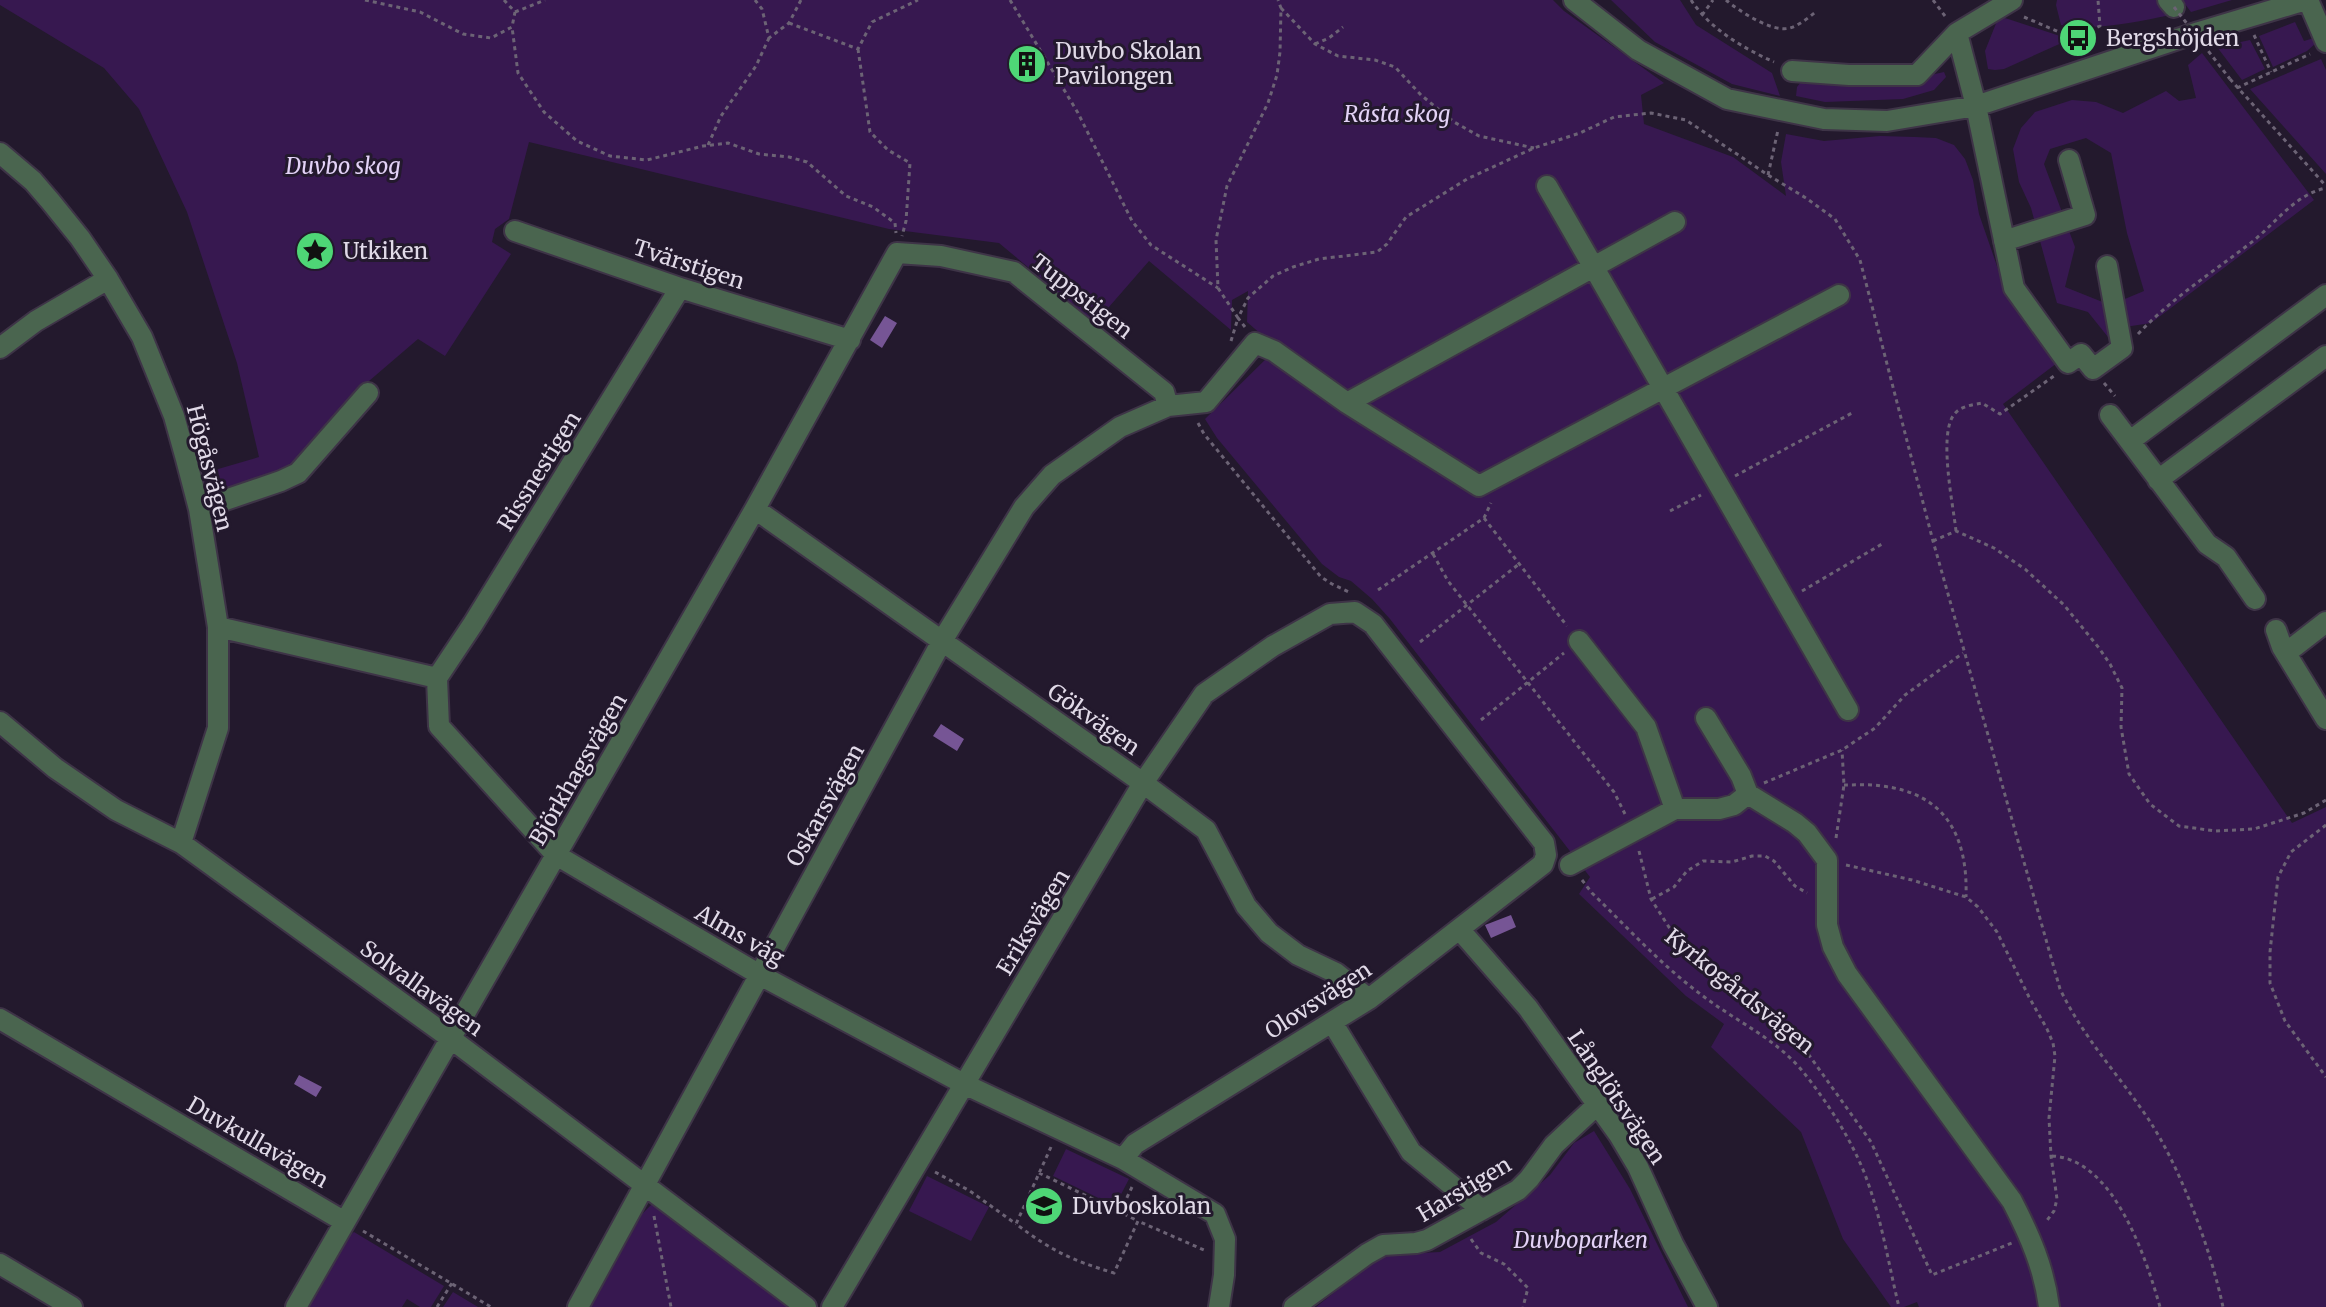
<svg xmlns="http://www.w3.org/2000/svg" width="2326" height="1307" viewBox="0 0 2326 1307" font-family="Merriweather,serif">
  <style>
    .green { fill: #371850 }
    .water { fill: #765595 }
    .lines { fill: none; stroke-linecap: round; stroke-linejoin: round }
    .minor-casing { stroke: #3e3447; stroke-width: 24 }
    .path { stroke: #6c6375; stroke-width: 3; stroke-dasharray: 4 4; stroke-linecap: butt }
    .minor { stroke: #4a654f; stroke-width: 20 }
    .path-bridge { stroke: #6c6375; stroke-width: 3; stroke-dasharray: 4 4; stroke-linecap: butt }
    .labels { text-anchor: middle; stroke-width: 6; stroke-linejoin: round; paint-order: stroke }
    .poi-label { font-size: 22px; fill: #e1dae8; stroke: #23192d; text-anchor: start }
    .park-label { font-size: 22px; font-style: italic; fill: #e3d2f7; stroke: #23192d }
    .street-label { font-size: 22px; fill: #e1dae8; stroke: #23192d }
  </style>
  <rect width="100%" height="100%" fill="#23192d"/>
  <path class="green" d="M0,0H1553L1564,11L1664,83L1641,95L1644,124L1733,157L1786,196L1781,162L1786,134L1824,141L1880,136L1915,137L1936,138L1954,145L1965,159L1973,180L1979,214L2006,292L2057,363L2003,404L2292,823L2326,807V1307H1919L1917,1302L1904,1307H1891L1843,1239L1801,1132L1711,1047L1724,1024L1686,996L1579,894L1590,877L1390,619L1372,599L1351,581L1339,577L1322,564L1217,438L1205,419L1277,348L1247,322L1248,291L1232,300L1231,330L1149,261L1095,323L999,243L889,229L529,142L509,219L495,229L492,242L511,254L445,356L418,339L362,387L290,467L206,498L201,474L259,457L237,363L187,212L139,109L104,68L0,5Z
    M1611,0H1680L1696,25L1772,73L1780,96L1732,84L1655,42Z
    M2057,0H2161L2171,15C2134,22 2099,31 2061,25L2056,5Z
    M2182,0H2232L2191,12Z
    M1999,16L2066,38V41L2004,69L1995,70L1988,69L1985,51Z
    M2295,22L2304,41L2314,38L2316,43L2307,51L2273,67L2259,36Z
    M2250,40L2265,69L2242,80L2217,47Z
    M2202,53L2314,200L2151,323L2125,327L2120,301L2144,291L2127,233L2111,153L2086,138L2050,149L2044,164L2075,247L2065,287L2110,305L2112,342L2088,312L2057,303L2031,208L2019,182L2013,149L2021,128L2035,112L2072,100L2096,102L2123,113L2166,91L2179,101L2196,98L2188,65Z
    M2321,59L2326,70V174L2250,89Z
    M1944,72L1946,77L1934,90L1903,99L1825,102L1796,96L1797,87L1804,78L1912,79Z
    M1594,1131L1630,1189L1688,1307H1316L1381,1255L1440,1252L1496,1222L1550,1175L1574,1143Z
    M1066,1149L1129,1179L1115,1206L1053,1176Z
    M927,1176L989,1207L971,1241L909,1211Z
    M652,1204L785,1304L790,1307H591L642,1214Z
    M354,1232L444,1286L431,1307H420L407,1299L402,1307H308L350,1235Z
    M453,1292L478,1307H443Z"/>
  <path class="water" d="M885,316L897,323L882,348L870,340Z
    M941,724L964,739L957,751L933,736Z
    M1511,915L1516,927L1491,938L1485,925Z
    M299,1075L322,1087L316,1097L294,1084Z"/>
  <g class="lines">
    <g class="minor-casing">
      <path id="minor" d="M1574,0L1638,50L1727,99L1824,119L1887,121L1976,106L2199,32L2306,0
        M2168,0L2174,7
        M2308,0L2326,42
        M1957,33L1976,106L2014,288L2068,363L2081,354L2093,369L2122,348L2107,266
        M1792,71L1849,75H1917L1957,33L2012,0
        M0,153L33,181L51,202L80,238L108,279L142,337L174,416L186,459L199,509L218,627V728L181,843
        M1547,186L1848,710
        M515,231L680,288L850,340
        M2004,241L2085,215L2069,160
        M0,348L36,321L108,279
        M1347,403L1675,222
        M2110,415L2207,544L2226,557L2255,599
        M2130,441L2326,295
        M2158,480L2326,356
        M199,509L281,481L298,473L368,393
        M755,509L1143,783L1206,830L1246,906L1269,933L1298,955L1336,973L1369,999
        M218,627L437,678L439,726L556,855L760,975L964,1084L1123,1159L1215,1214L1225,1239L1224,1275L1219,1307
        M2276,630L2282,647L2326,719
        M1579,641L1646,727L1675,809
        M2286,653L2326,622
        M437,678L473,624L680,288
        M0,722L55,768L116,810L181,843L450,1038L806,1307
        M1748,794L1795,823L1807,833L1827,860V925L1833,947L1847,974L2012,1201C2030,1236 2044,1268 2049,1307
        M1570,865L1675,809H1719L1734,805L1748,794L1741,776L1706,718
        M1460,930L1528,1008L1619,1135L1638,1167L1673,1244L1707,1307
        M0,1019L345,1222
        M1332,1022L1411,1152L1482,1210
        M0,1264L72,1307
        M296,1307L755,509L897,253L941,256L1014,272L1164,392L1168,406
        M578,1307L942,641L1024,507L1052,475L1120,427L1168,406L1206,402L1255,343L1274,351L1347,403L1479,486L1839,295
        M832,1307L1143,783L1204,694L1273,646L1330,614L1355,612L1373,624L1544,843L1546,855L1543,864L1369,999L1135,1144L1123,1159
        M1294,1307L1367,1254L1383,1245L1416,1243L1427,1240L1518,1190L1529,1179L1554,1145L1598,1104"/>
    </g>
    <path class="path" d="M365,0L420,12L463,34L491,38L512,27L518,73L544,112L577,141L610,156L647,160L703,146L728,143L759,154L789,157L807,162L846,196L873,207L895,223L896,233
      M504,0L515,12L512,27
      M755,0L762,9L769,38L789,23L801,0
      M1010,0L1078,113L1132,221L1151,245L1218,288
      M1691,0C1710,29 1743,48 1774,62
      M1726,0C1739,11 1772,33 1790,28C1800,25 1809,17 1817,11
      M1933,0L1945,16
      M1281,8L1315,44L1338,56L1375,60L1395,67L1421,95L1454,122L1479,136L1534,148
      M515,12L545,0
      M1702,15L1713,0
      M2024,17L2073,38L2100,26L2098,0
      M789,23L858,49L872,22L918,0
      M2254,35L2271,72
      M1315,44L1329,38L1343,27
      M858,49L870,132L888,150L910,163L906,221L902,236
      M2230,79L2326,186
      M2237,88L2310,54
      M708,145L721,116L756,66L769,38
      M1768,175L1778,130
      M1245,327L1238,318L1248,298L1273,276L1293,267L1319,259L1377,252L1387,244L1406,217L1467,179L1534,148L1580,133L1614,117L1651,113L1686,120L1768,175L1806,198L1835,219L1860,260L1933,541L2060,989C2084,1039 2119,1075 2149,1120C2181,1169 2211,1250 2223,1307
      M2138,334C2171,299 2210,274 2248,245C2274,226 2293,195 2326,188
      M1231,341L1238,318L1218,288L1216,240L1227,186L1268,103L1277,75L1280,52L1281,8L1278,0
      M2104,383L2115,396
      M1198,423L1204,434L1321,577L1332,584L1349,592
      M1735,476L1852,413
      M1670,511L1701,495
      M1484,518L1567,626
      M1956,531C1953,504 1939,438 1953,416C1959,406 1972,405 1982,403L2000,414L2054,376
      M1933,541L1956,531L1994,548L2025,569L2064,605L2099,648L2110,664L2122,688L2121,727L2129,774L2150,804L2179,826L2216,831L2254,829L2304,813L2326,800
      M1433,554L1448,581L1614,792L1625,814
      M1378,590L1484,518L1491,503
      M1802,591L1882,544
      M1420,642L1519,564
      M1481,720L1564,653
      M1764,783L1842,750L1875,728L1905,695L1963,653
      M1844,785C1856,785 1869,784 1881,786C1946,793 1968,837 1966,897
      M2326,825L2291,852L2278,877L2270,952V983L2285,1021L2326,1077
      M1836,838L1844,785L1842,750
      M1639,851L1651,899L1674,935L1775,1018L1809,1055L1871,1142L1932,1275L2012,1243
      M1846,865L1912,880L1966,897L1978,907L1997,932L2029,997L2047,1029L2053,1043L2055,1056L2049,1118L2051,1156L2057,1199L2054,1211L2045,1223
      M1582,880L1592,893C1628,928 1662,966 1703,996C1737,1022 1777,1039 1804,1073C1828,1103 1849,1136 1864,1172C1881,1215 1888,1262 1899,1307
      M1652,899L1674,887L1687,871L1703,861L1732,862L1752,856H1765L1774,861L1795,886L1807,893
      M1051,1147L1016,1224C1052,1251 1071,1260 1114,1273L1138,1221L1204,1250
      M2052,1156C2114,1159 2146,1258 2160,1307
      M935,1172L970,1191L1016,1224
      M1039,1173L1120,1212
      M1132,1187L1120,1212L1138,1221
      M654,1216L671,1307
      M363,1231L491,1307
      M1471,1239L1481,1253L1504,1264L1528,1288L1523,1307
      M437,1307L452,1283"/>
    <use href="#minor" class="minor"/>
    <path class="path-bridge" d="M2174,7L2230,79"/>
  </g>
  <defs>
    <g id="bus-disc" transform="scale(2)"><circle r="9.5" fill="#4ed676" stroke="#23192d"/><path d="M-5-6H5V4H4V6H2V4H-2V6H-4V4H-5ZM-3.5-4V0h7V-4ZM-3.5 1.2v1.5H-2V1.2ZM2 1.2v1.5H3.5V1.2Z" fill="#111"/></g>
    <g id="building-disc" transform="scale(2)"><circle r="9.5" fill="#4ed676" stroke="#23192d"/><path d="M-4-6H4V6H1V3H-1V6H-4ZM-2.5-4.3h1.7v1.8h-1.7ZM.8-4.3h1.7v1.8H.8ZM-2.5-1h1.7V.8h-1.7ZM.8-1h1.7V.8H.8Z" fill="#111"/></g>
    <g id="sight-disc" transform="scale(2)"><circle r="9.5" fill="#4ed676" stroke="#23192d"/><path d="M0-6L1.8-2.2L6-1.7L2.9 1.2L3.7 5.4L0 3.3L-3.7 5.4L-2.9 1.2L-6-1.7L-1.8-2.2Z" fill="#111"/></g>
    <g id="school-disc" transform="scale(2)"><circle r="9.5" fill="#4ed676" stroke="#23192d"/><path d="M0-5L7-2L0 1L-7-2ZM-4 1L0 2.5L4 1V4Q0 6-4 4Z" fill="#111"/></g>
  </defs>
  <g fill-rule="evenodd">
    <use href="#bus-disc" x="2078" y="38"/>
    <use href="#building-disc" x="1027" y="64"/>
    <use href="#sight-disc" x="315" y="251"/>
    <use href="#school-disc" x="1044" y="1206"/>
  </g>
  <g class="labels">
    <g class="poi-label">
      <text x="2106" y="46">Bergshöjden</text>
      <text x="1055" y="59">Duvbo Skolan<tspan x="1055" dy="25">Pavilongen</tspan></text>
      <text x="343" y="259">Utkiken</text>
      <text x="1072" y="1214">Duvboskolan</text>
    </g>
    <g class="park-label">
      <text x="1397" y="122">Råsta skog</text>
      <text x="343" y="174">Duvbo skog</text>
      <text x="1581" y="1248">Duvboparken</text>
    </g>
    <g class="street-label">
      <text transform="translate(689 264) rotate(18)" y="8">Tvärstigen</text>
      <text transform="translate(1082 296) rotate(38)" y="8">Tuppstigen</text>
      <text transform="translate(210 468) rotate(76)" y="8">Högåsvägen</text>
      <text transform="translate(539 471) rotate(-58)" y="8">Rissnestigen</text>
      <text transform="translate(1094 719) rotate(35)" y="8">Gökvägen</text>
      <text transform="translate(578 769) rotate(-60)" y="8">Björkhagsvägen</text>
      <text transform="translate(825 805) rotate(-61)" y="8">Oskarsvägen</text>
      <text transform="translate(1033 922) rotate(-59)" y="8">Eriksvägen</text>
      <text transform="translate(740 935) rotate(30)" y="8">Alms väg</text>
      <text transform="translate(422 988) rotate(36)" y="8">Solvallavägen</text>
      <text transform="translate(1740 991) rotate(39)" y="8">Kyrkogårdsvägen</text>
      <text transform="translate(1318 1000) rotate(-33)" y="8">Olovsvägen</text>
      <text transform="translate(1617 1097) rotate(56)" y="8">Långlötsvägen</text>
      <text transform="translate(258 1142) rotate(30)" y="8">Duvkullavägen</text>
      <text transform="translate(1464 1189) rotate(-31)" y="8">Harstigen</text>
    </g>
  </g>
</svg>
